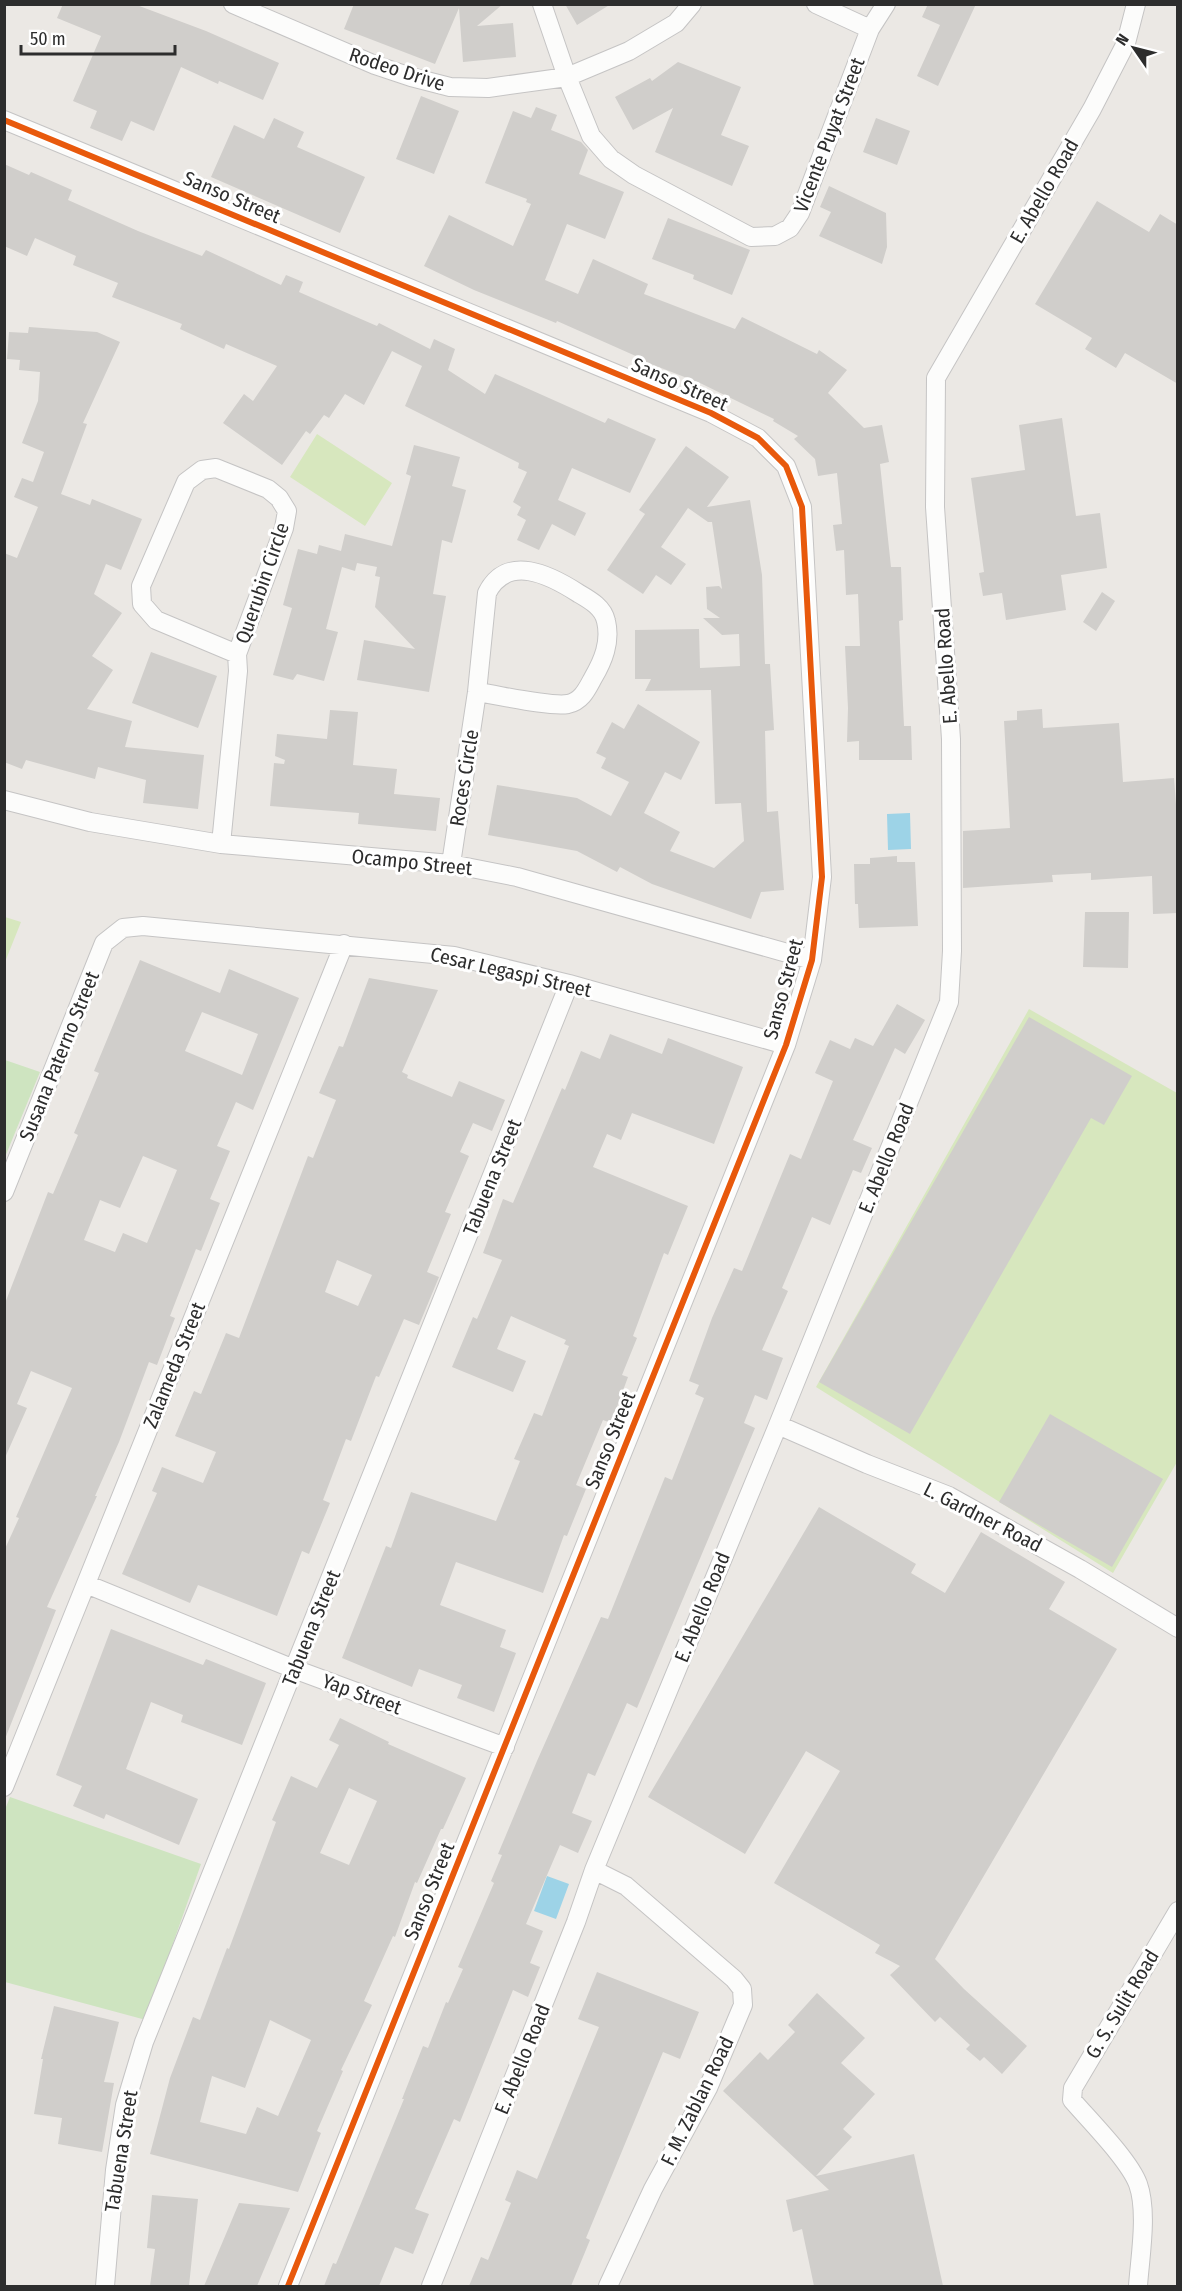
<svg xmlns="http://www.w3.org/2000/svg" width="1182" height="2291" viewBox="0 0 1182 2291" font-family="'Fira Sans Condensed',sans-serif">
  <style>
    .green { fill: #cee4c0 }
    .pitch { fill: #d7e7be }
    .water { fill: #9dd3e7 }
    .building { fill: #d0cecb; fill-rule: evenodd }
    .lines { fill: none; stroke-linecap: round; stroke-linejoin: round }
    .minor-casing { stroke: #c5c4c4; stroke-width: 20 }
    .minor { stroke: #fcfcfb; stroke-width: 18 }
    .cycleway-casing { stroke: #fff; stroke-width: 10 }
    .cycleway { stroke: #e8590c; stroke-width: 6 }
    .labels { text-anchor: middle; stroke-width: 6; stroke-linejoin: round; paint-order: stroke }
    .street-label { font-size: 20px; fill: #2d2d2d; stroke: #fff }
  </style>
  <rect width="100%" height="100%" fill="#ebe8e4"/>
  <path class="green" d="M5,1060L40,1072L5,1157L4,1060Z
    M10,1797L201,1864L146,2020L5,1982L4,1812Z"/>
  <path class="pitch" d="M317,434L392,483L365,526L290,477Z
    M5,917L21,922L5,962L4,917Z
    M1029,1009L1177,1093V1462L1113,1573L816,1387Z"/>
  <path class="water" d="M910,813L911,849L888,850L887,814Z
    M547,1876L569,1884L556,1919L534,1911Z"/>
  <path class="building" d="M63,4H134L206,31L279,63L263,100L219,81L218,84L181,67L154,131L131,121L122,141L90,128L97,111L73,101L101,36L57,18Z
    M354,4H503L477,26L513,23L516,57L463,62L459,8L435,64L344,29Z
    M565,4H611L577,25Z
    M928,4H976L938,86L917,76L940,25L922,17Z
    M678,62L741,87L721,135L749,146L732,186L655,152L673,108L633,130L615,97L650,78L652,81Z
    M421,96L459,111L434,174L396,159Z
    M536,107L557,115L551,130L581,142L588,150L579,174L624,192L605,239L567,224L545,280L578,294L593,259L648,284L644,294L735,329L742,317L817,354L819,350L847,370L828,393L864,428L882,425L889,462L880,464L891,567H901L903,620L899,621L904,726H911L912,760H859V741L847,742L848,708L845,646H860L858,594L846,595L844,550L836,551L833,525L842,524L837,473L818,476L815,459L794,439L798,436L773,421L774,419L700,383L638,359V357L557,321L556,323L474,290L424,266L449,215L513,246L531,204L526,202L527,199L485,183L513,111L531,118Z
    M274,118L304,132L297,147L365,177L340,233L211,177L234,125L264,139Z
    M876,118L910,131L897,165L863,152Z
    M4,164L29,175L31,172L72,190L68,200L138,231L202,256L206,250L281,285L286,275L303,282L299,292L324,303L377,326L379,323L430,349L434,339L455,349L448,370L485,394L495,374L605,423L608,418L656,439L630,493L572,468L558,500L586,513L575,536L552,524L539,550L517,540L526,520L517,515L521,507L513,502L527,472L518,468L519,463L405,406L422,366L392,351L364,405L345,394L329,418L324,415L310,434L306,431L282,465L223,423L244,394L253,401L277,366L226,344L224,349L180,329L182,324L112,297L118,283L73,265L76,256L35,238L27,256L4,246Z
    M829,186L886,213L887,247L882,264L819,236L831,212L820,207Z
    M1097,201L1149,232L1160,214L1178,225V384L1125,353L1116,368L1085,349L1092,338L1035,304Z
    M668,218L750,250L732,295L693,279L694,275L652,259Z
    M29,327L97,332L120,342L83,423L87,424L61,494L90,505L92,499L142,519L121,570L106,564L94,594L122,613L92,656L113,670L87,709L132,721L125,747L204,755L198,809L143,803L146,780L98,767L95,779L26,760L22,769L4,762V553L17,558L38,507L14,497L22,478L33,482L44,452L22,443L38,401L40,372L19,370L20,360L7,359L9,332L28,333Z
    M1062,418L1076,516L1100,513L1107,568L1061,575L1066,610L1006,620L1002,593L983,596L979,573L984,572L971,478L1025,470L1019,425Z
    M414,445L460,457L452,486L466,490L452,543L442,540L433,594L446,596L429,692L357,680L364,640L415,649L375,607L380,577L375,576L377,567L357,563L355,571L342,567L326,629L338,632L324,681L297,674L293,680L273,675L292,608L283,605L298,549L317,554L319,545L341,551L345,534L392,546L411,476L406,474Z
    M686,446L729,477L707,507L750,500L762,575L765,664H770L774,730L765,731L767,812L778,811L784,890L761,892L751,919L652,884L620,867L617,872L577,851L488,835L497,785L577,798L611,816L629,782L601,768L606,758L596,753L612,722L624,729L638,704L700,742L681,780L665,772L644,813L680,832L670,851L714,868L744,841L741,803L715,804L711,690L645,691L651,679H635V630L699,629L700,668L740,666L739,634L722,635L703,618H720L707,609L706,587L719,586L722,589L712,522H708L688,508L661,547L686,564L671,585L656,575L643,594L607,570L645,514L639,510Z
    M1102,592L1115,601L1096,631L1083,622Z
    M151,652L217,676L198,728L132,703Z
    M1042,709L1043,728L1119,723L1123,782L1174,778L1178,831V913L1153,914L1152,876L1091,880V873L1052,875L1053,882L963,888V831L1010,828L1004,721L1017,720V711Z
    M330,710L358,712L353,765L397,769L394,794L440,798L436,831L358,824L359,813L270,806L274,763L284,764L285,760L275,756L277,734L327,739Z
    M897,856V862H915L918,926L859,928L858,904H855L854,864H870V858Z
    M1085,912H1129L1128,968L1083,967Z
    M140,960L220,993L229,969L299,998L253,1110L236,1102L217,1146L230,1151L210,1199L220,1203L201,1251L196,1249L170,1316L175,1318L157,1365L149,1362L119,1442L95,1496H97L47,1607L56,1610L5,1739L4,1551L19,1518L16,1517L72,1388L31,1371L17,1404L27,1408L4,1460V1306L48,1192L53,1194L78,1135L74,1133L99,1073L94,1071ZM202,1012L258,1034L242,1075L185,1051ZM143,1156L177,1170L147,1243L123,1233L115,1252L84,1240L100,1200L120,1208Z
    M369,978L438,990L402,1072L408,1075L407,1078L452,1097L459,1081L505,1100L492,1131L473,1123L460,1152L469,1156L445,1212L451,1214L427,1272L439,1277L419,1325L404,1319L379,1377L376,1376L351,1441L346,1439L323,1500L330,1503L309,1554L302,1551L277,1616L198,1585L190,1603L122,1574L157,1493L152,1491L162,1467L203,1483L216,1452L175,1436L194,1391L201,1394L226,1333L239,1338L308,1156L313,1158L336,1100L319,1093L339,1046L343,1047ZM337,1260L372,1275L358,1306L325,1292Z
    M897,1004L925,1020L905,1054L895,1048L853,1140L872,1148L861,1173L853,1170L830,1225L812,1217L782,1288L788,1291L762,1350L783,1358L767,1400L755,1395L744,1423L755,1428L637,1708L627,1703L595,1776L588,1773L572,1813L592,1821L578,1853L560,1845L526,1924L543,1931L530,1963L540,1967L528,1997L513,1990L460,2122L454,2119L415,2209L429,2214L413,2254L395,2247L379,2286H324L333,2263L336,2264L404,2099H402L423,2046L428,2048L446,2002L448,2003L463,1969L458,1967L494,1883L491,1881L502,1855L498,1854L537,1761L601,1617L608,1619L665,1477L672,1480L704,1398L695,1394L699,1385L689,1381L712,1318L734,1268L742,1271L790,1154L801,1159L833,1081L815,1073L830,1040L850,1049L855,1038L873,1046Z
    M1029,1017L1132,1076L1104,1125L1091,1118L910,1434L819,1382Z
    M610,1034L662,1054L668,1038L743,1067L714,1144L632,1113L621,1140L607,1134L593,1167L688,1206L668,1255L664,1253L633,1336L637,1338L622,1375L628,1377L611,1423L603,1420L576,1485L586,1489L567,1536L564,1535L543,1593L456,1562L440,1605L506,1630L500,1647L516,1653L494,1712L457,1698L462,1685L419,1669L412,1687L342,1658L386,1546L391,1548L411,1492L496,1521L520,1461L514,1459L534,1413L542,1416L569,1346L564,1344L566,1340L511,1316L497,1349L526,1361L513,1392L452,1367L473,1317L477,1319L502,1260L483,1253L503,1199L513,1203L562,1088L565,1090L581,1051L600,1059Z
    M1050,1414L1163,1479L1112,1567L999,1502Z
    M819,1507L916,1564L911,1573L945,1593L981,1532L1065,1582L1049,1609L1117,1649L935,1959L964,1989L1027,2046L1002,2074L984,2057L980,2061L966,2049L970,2045L940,2017L935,2022L890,1975L900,1966L875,1953L880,1945L774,1883L840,1771L806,1751L745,1854L648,1797Z
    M111,1629L203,1665L206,1659L266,1683L242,1745L181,1722L183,1715L151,1702L126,1769L198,1799L179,1845L106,1814L104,1819L73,1806L82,1786L56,1775Z
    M340,1718L389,1742L388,1744L466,1778L443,1829H441L417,1883L415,1882L395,1937L393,1936L364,2001L372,2005L341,2070L343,2071L317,2131L321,2133L298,2192L150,2154L170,2078L193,2017L200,2020L227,1948L229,1949L276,1822L272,1820L291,1776L317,1788L339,1745L329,1740ZM349,1788L377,1801L349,1865L320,1853ZM270,2020L311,2040L278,2116L257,2107L246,2134L200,2122L212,2076L245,2088Z
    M597,1972L699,2012L680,2059L663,2052L586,2238L590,2240L571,2286H469L481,2257L488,2260L511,2203L505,2200L517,2170L537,2179L599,2027L578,2019Z
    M817,1993L865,2038L841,2063L875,2094L843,2129L852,2137L816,2176L914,2154L943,2286H814L802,2229L793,2232L786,2200L829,2190L723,2091L760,2052L768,2060L795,2032L788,2025Z
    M54,2006L119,2022L104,2082L114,2083L102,2152L58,2144L62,2118L34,2114L43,2059H41Z
    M152,2195L198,2199L189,2286H150L155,2249L147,2248Z
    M239,2203L290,2208L257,2286H204Z"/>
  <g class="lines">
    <g class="minor-casing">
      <path id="minor" d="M233,4L375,65L411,77L450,87L488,88L567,77L629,51L676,23L692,4
        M542,4L567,77L591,136L611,159L634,175L751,237L775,236L790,228L800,213L870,29L886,4
        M816,4L870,29
        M4,120L711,413L758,438L786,466L802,507L822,877L812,960L786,1045L288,2286
        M4,800L90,822L221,844L451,864L517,877L812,960
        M221,844L238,671L237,654L284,528L287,511L279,498L268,489L216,468L202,470L186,482L141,586L142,604L156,620L237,654
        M451,864L477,692L487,593C507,553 550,575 578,593C590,600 603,607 606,621C611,642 603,661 593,678C587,689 582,701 568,704C548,707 499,695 477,692
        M4,1192L104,943L123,928L143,926L454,956L569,984L786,1045
        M778,1425L867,1464L949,1496L1080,1569L1178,1628
        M86,1584L294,1669L505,1747
        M4,1787L344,944
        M594,1870L626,1886L734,1979L742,1989L743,2005L708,2088L653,2189L608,2286
        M105,2286L115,2170L125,2105L144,2042L569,984
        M431,2286L576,1922L594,1870L778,1425L949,1002L952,951L951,739L935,507L936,378L1092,109L1126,43L1136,4
        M1138,2286C1140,2257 1148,2212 1138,2184C1129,2160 1090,2121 1072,2100L1073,2088L1178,1911"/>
    </g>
    <use href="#minor" class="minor"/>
    <g class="cycleway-casing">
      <path id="cycleway" d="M4,120L711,413L758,438L786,466L802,507L822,877L812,960L786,1045L288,2286"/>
    </g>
    <use href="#cycleway" class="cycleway"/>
  </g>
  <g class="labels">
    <g class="street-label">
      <text transform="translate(397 69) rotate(18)" y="7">Rodeo Drive</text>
      <text transform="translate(829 135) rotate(-69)" y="7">Vicente Puyat Street</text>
      <text transform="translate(1044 191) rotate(-60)" y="7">E. Abello Road</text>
      <text transform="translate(232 197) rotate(23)" y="7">Sanso Street</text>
      <text transform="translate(680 384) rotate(24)" y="7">Sanso Street</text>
      <text transform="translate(262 583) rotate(-71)" y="7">Querubin Circle</text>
      <text transform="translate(946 666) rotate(-94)" y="7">E. Abello Road</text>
      <text transform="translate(464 778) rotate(-81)" y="7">Roces Circle</text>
      <text transform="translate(412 862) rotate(6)" y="7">Ocampo Street</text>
      <text transform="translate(511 972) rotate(13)" y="7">Cesar Legaspi Street</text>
      <text transform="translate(783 989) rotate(-75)" y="7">Sanso Street</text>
      <text transform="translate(59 1056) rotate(-68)" y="7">Susana Paterno Street</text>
      <text transform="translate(886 1158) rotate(-68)" y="7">E. Abello Road</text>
      <text transform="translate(492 1177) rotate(-68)" y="7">Tabuena Street</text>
      <text transform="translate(174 1365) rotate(-68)" y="7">Zalameda Street</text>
      <text transform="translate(610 1440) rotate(-68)" y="7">Sanso Street</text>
      <text transform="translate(983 1517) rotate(27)" y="7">L. Gardner Road</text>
      <text transform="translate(702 1607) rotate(-68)" y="7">E. Abello Road</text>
      <text transform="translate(311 1628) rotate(-68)" y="7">Tabuena Street</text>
      <text transform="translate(362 1694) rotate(20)" y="7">Yap Street</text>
      <text transform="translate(429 1891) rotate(-68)" y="7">Sanso Street</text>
      <text transform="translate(1122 2004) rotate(-59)" y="7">G. S. Sulit Road</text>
      <text transform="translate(522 2059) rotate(-68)" y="7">E. Abello Road</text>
      <text transform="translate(697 2101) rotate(-64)" y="7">F. M. Zablan Road</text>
      <text transform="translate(121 2151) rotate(-81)" y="7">Tabuena Street</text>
    </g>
  </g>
  <rect width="1182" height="2291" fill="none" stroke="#2d2d2d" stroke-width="12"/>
  <g transform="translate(1134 48) rotate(305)" stroke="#ffffff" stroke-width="4.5" paint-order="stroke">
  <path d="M0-4.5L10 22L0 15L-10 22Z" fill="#2d2d2d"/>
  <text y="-9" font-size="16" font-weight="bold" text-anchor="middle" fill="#2d2d2d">N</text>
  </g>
  <path d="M21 45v9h154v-9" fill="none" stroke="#2d2d2d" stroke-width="3"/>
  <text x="30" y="45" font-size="18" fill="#2d2d2d" stroke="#ffffff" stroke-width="4.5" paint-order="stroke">50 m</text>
</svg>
